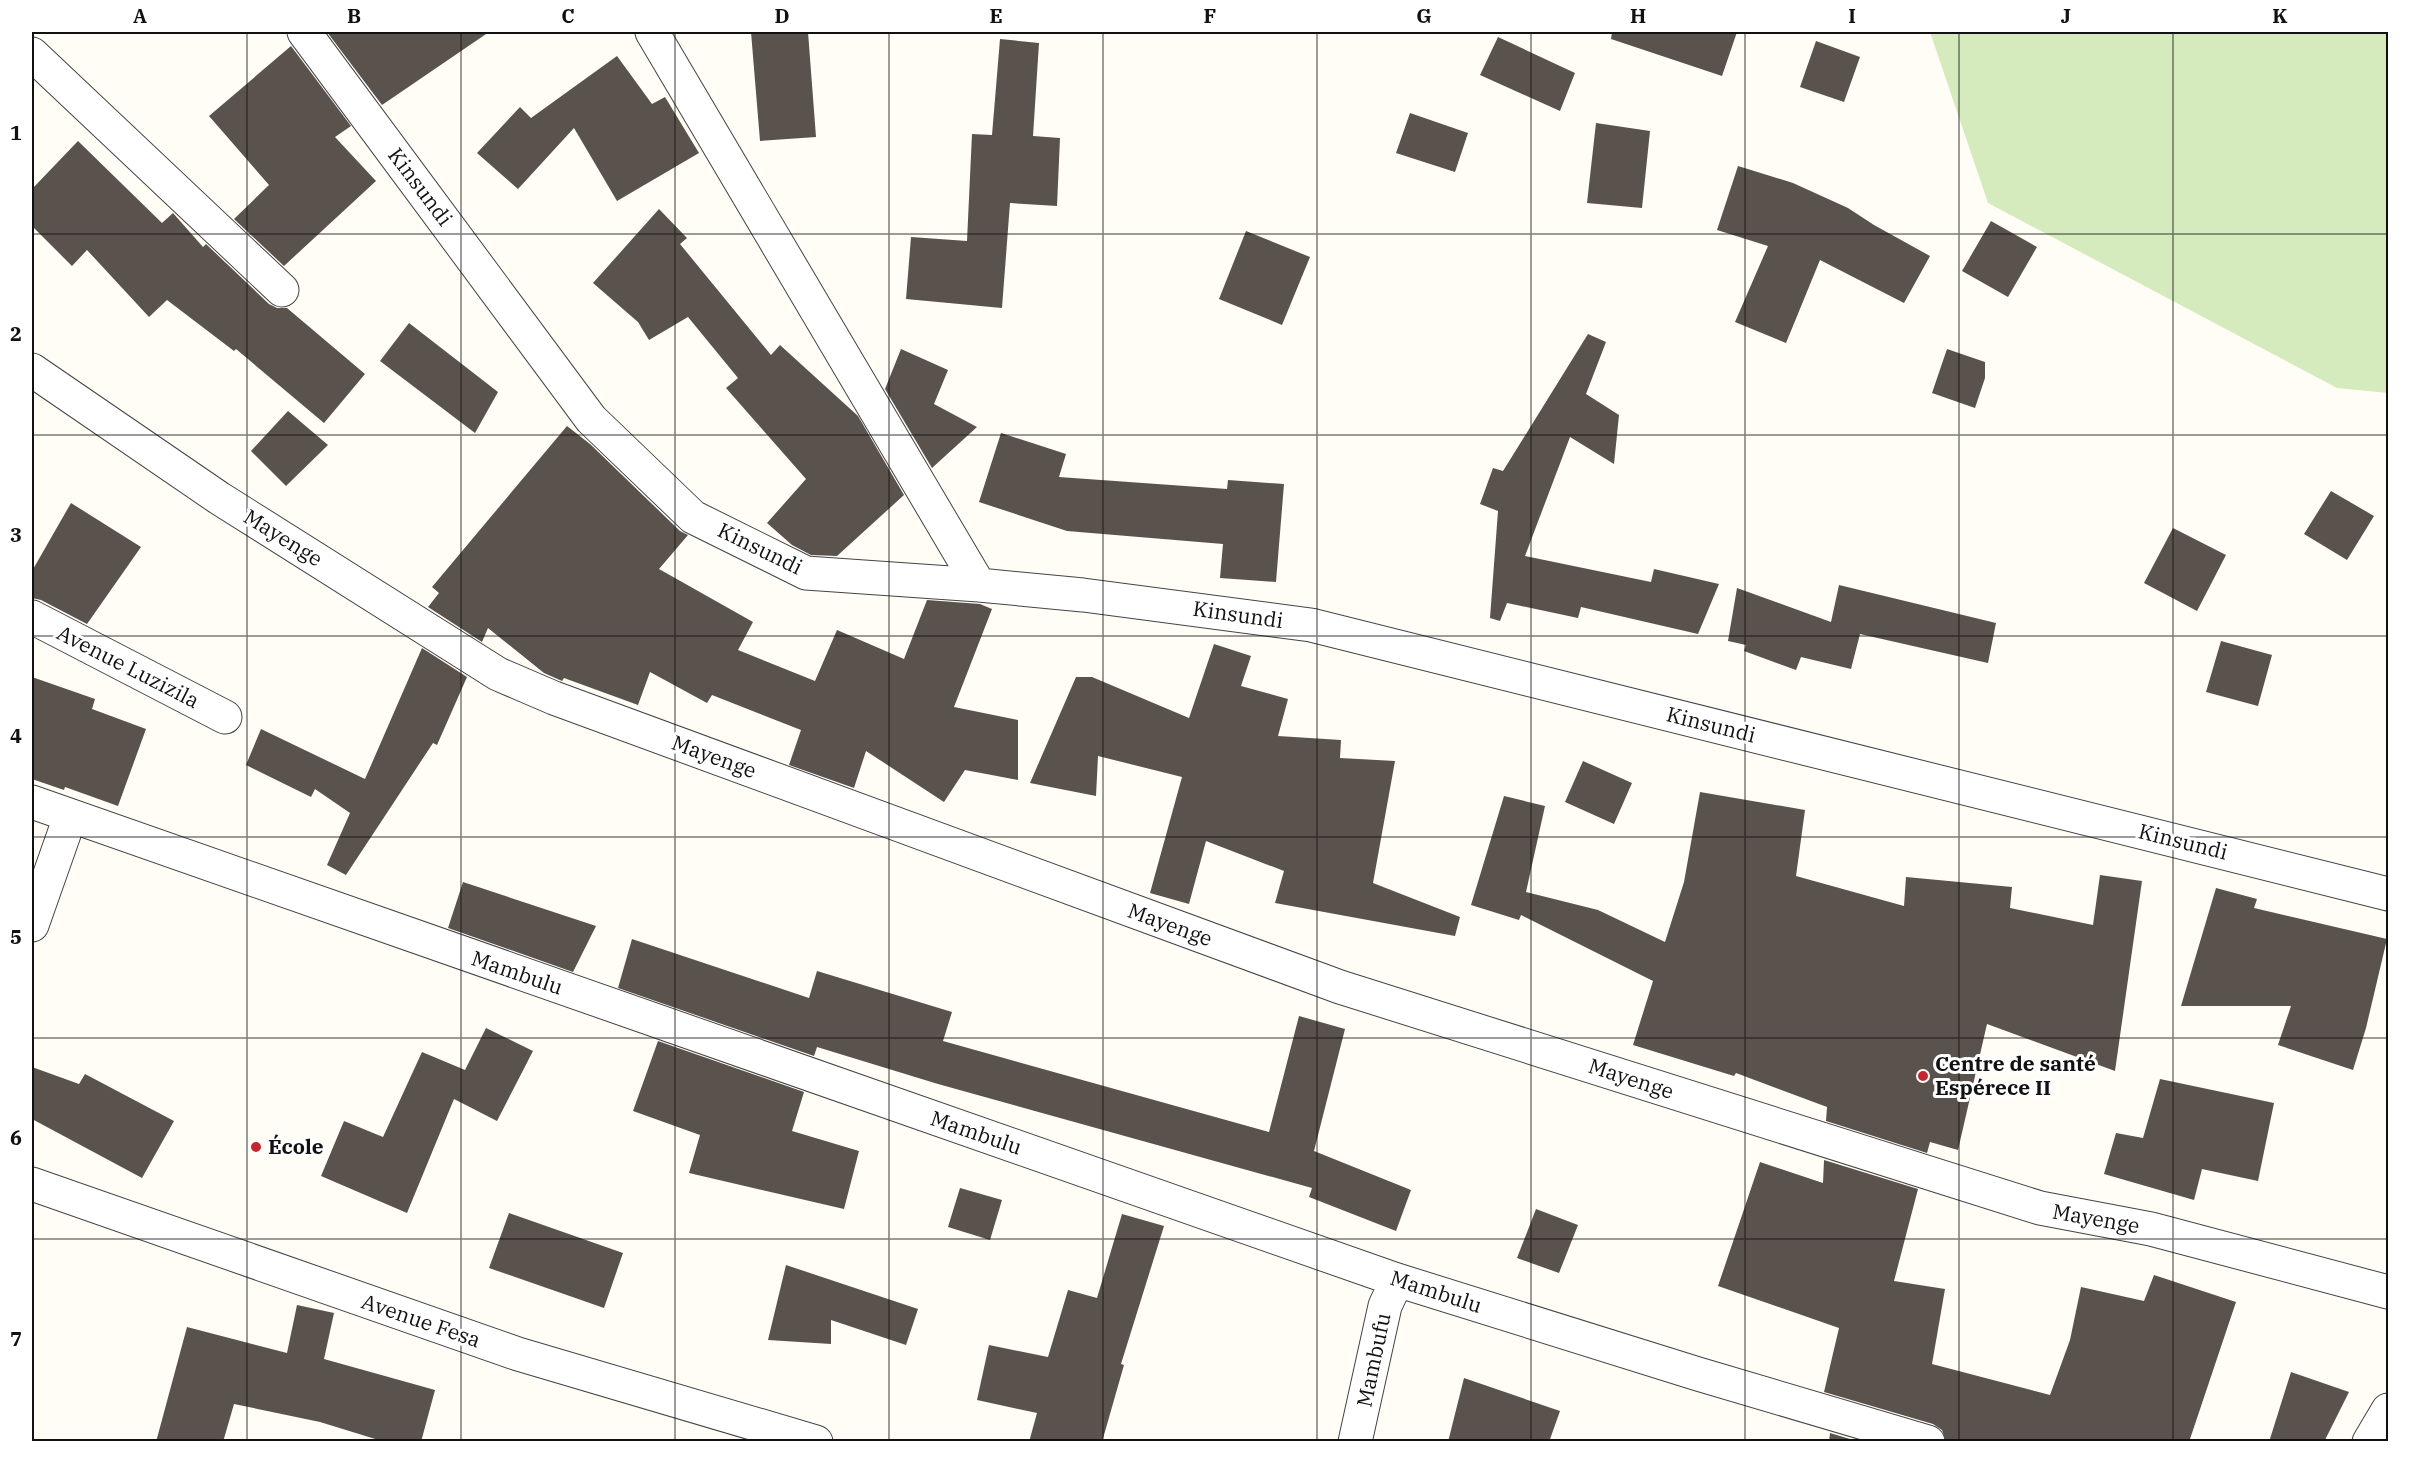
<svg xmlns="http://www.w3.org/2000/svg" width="2420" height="1473" viewBox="0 0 2420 1473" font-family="'IBM Plex Serif',serif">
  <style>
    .green { fill: #d5ebbd }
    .building { fill: #5a524d }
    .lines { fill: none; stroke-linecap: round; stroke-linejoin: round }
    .street-casing { stroke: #444; stroke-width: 35 }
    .street { stroke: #fff; stroke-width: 33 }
    .grid { fill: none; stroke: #111; stroke-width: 1.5; stroke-opacity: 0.55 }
    .poi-dot { fill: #c4262e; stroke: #fff; stroke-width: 2 }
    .labels { text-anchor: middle; stroke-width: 6; stroke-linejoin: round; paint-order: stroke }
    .street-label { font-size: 21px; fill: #111; stroke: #fff }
    .poi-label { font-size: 21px; font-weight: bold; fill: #111; stroke: #fff; text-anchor: start }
    .neatline { fill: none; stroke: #111; stroke-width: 2 }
    .grid-label { font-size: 20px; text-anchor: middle; font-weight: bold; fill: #111 }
  </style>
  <rect width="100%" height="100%" fill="#fffdf5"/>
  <path class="green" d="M1930,32H2388V393L2337,388L1988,203Z"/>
  <path class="building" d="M327,32H489L382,105Z
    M751,32H808L816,137L760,141Z
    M1612,32H1737L1722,76L1611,39Z
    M1498,37L1575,73L1560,111L1480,75Z
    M1000,39L1039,43L1033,136L1060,138L1057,206L1010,203L1002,308L906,299L911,237L967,241L972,134L992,135Z
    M1816,41L1860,57L1844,102L1800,87Z
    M291,46L351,126L335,137L376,181L284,266L234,219L269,185L209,116Z
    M617,56L652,104L665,97L699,153L617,201L574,128L518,189L477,153L520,107L531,118Z
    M1410,113L1468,133L1455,172L1396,153Z
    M1596,123L1650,131L1642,208L1587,203Z
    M78,141L162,223L173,213L203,247L206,244L269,304L277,308H287L365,374L324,423L236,349L234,351L167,300L149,317L87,250L72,266L32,226V189Z
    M1738,166L1793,183L1848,208L1874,225L1930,256L1904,303L1820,260L1786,343L1735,322L1768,246L1717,230Z
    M659,209L687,238L680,244L771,355L780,345L858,416L904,495L837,556L811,555L792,545L767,523L806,479L726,388L738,378L688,317L649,340L638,322L593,283Z
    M1991,221L2037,247L2008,297L1962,271Z
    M1246,231L1310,257L1282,325L1219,299Z
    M409,323L498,392L475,433L380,361Z
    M1588,334L1606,342L1586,394L1619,415L1614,464L1570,437L1525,556L1651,582L1654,569L1719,584L1698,634L1581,607L1578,618L1507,603L1500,621L1490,618L1498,511L1480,504L1493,468L1503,471Z
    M901,349L948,370L934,404L977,427L932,468L885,389Z
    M1947,349L1985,362V378L1975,408L1932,393Z
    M288,411L328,445L286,486L251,451Z
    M567,426L590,444L680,531L688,535L659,569L753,622L738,650L815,681L837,630L904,659L927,600L980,604L992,609L954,707L1018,720V780L965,770L944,802L866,751L854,788L789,765L801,730L712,695L707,703L650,672L638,705L564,678L562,681L544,673L488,628L482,642L428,607L439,593L432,587Z
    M1001,433L1066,454L1059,477L1227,489L1228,480L1284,484L1276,582L1220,578L1223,544L1067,531L979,502Z
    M2331,491L2374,516L2347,560L2304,534Z
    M71,503L141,547L87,624L41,600L32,598V571Z
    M2173,528L2226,555L2197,611L2144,583Z
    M1839,585L1996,623L1988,663L1860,634L1851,669L1801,657L1796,670L1744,651L1746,645L1728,641L1737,588L1831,622Z
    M2221,641L2272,655L2258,706L2206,692Z
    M1214,644L1251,656L1241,686L1288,699L1278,736L1341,740L1340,758L1395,761L1373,883L1460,917L1455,936L1275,903L1284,871L1206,841L1189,904L1150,893L1182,777L1098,756L1096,796L1030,783L1076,677H1092L1189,718Z
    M422,648L467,677L437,745L433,743L346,875L327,865L350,813L315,789L311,797L246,765L261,729L365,779Z
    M32,677L95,699L92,709L146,729L118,806L65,787L64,790L32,779Z
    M1583,761L1632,783L1614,824L1565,802Z
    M1700,792L1805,810L1796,876L1904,906L1906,877L2012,887L2010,908L2093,925L2100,875L2142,881L2115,1071L1987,1024L1958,1150L1930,1142L1927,1153L1826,1121L1827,1107L1736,1073L1734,1076L1633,1045L1653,981L1521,915L1519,920L1471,905L1504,796L1545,806L1526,892L1598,910L1665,942L1684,882Z
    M463,882L596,926L573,972L448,928Z
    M2216,888L2257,899L2254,908L2387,939L2366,1028L2353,1070L2278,1045L2291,1006H2181Z
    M632,939L809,998L817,971L952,1012L943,1041L1269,1132L1299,1016L1345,1029L1314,1151L1411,1190L1396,1231L1309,1197L1312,1188L938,1084L817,1047L814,1056L618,988Z
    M486,1028L533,1051L497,1121L454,1099L407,1213L321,1176L344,1121L383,1137L422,1052L465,1070Z
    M658,1041L804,1092L792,1131L859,1151L844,1209L689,1173L700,1135L633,1111Z
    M32,1067L79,1084L85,1074L174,1121L142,1178L32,1119Z
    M2160,1079L2274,1103L2258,1181L2202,1169L2194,1200L2104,1174L2116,1133L2143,1138Z
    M1824,1160L1918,1189L1894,1281L1945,1289L1932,1364L2050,1395L2070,1340L2081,1287L2144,1301L2154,1275L2236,1302L2189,1442H1946L1942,1430L1933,1424L1824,1392L1839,1328L1718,1286L1760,1162L1823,1183Z
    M960,1188L1002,1200L990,1240L948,1227Z
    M1536,1209L1578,1225L1559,1273L1517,1258Z
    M509,1213L623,1253L604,1308L489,1268Z
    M1122,1214L1164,1226L1121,1364L1124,1365L1102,1442H1029L1037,1413L977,1400L989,1345L1048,1357L1068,1290L1097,1298Z
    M786,1265L918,1309L906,1345L831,1320V1344L768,1340Z
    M297,1305L334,1313L324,1359L435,1390L421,1442H385L320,1422L234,1404L223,1442H156L187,1327L287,1353Z
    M2291,1372L2349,1392L2324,1442H2269Z
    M1464,1378L1560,1411L1549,1442H1448Z
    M1830,1433L1860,1442H1829Z"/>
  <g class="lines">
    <g class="street-casing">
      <path id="street" d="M304,32L591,419L693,517L806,573L979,585L1083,595L1311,625L2388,894
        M652,32L979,585
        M32,54L282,290
        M32,370L219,498L498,674L554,698L1340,987L2040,1208L2151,1229L2388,1292
        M32,617L225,717
        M32,802L1397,1280L1698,1374L1928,1442
        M32,925L70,817
        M32,1184L518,1354L816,1442
        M1355,1442L1385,1306L1397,1280
        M2369,1442L2388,1410"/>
    </g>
    <use href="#street" class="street"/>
  </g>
  <path class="grid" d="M247,32V1442M461,32V1442M675,32V1442M889,32V1442M1103,32V1442M1317,32V1442M1531,32V1442M1745,32V1442M1959,32V1442M2173,32V1442M32,234H2388M32,435H2388M32,636H2388M32,837H2388M32,1038H2388M32,1239H2388"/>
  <g class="poi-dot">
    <circle cx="1923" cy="1076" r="6"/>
    <circle cx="256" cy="1147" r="6"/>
  </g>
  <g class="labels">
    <g class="street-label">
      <text transform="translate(420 187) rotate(53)" y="7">Kinsundi</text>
      <text transform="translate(283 538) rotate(32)" y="7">Mayenge</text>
      <text transform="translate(760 549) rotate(26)" y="7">Kinsundi</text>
      <text transform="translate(1238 615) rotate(8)" y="7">Kinsundi</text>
      <text transform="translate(128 667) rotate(27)" y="7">Avenue Luzizila</text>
      <text transform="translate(1711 725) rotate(14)" y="7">Kinsundi</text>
      <text transform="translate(714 757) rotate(20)" y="7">Mayenge</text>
      <text transform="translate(2183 842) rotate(14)" y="7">Kinsundi</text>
      <text transform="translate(1170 925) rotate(20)" y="7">Mayenge</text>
      <text transform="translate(517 973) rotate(19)" y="7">Mambulu</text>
      <text transform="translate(1631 1079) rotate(18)" y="7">Mayenge</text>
      <text transform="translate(976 1133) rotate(19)" y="7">Mambulu</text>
      <text transform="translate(2096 1219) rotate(10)" y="7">Mayenge</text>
      <text transform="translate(1436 1292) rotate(18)" y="7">Mambulu</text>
      <text transform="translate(421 1321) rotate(19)" y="7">Avenue Fesa</text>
      <text transform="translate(1374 1360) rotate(-78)" y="7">Mambufu</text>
    </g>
    <g class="poi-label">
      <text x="1935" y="1071">Centre de santé<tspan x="1935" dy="24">Espérece II</tspan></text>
      <text x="268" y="1154">École</text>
    </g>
  </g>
  <rect width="2420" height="1473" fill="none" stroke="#ffffff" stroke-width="66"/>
  <rect x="33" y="33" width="2354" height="1407" class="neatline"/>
  <g class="grid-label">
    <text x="140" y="23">A</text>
    <text x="354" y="23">B</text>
    <text x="568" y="23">C</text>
    <text x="782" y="23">D</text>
    <text x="996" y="23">E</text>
    <text x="1210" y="23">F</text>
    <text x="1424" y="23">G</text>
    <text x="1638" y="23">H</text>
    <text x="1852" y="23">I</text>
    <text x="2066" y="23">J</text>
    <text x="2280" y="23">K</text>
    <text x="16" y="140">1</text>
    <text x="16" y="341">2</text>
    <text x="16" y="542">3</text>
    <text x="16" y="743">4</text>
    <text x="16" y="944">5</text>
    <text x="16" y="1145">6</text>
    <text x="16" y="1346">7</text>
  </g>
</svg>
